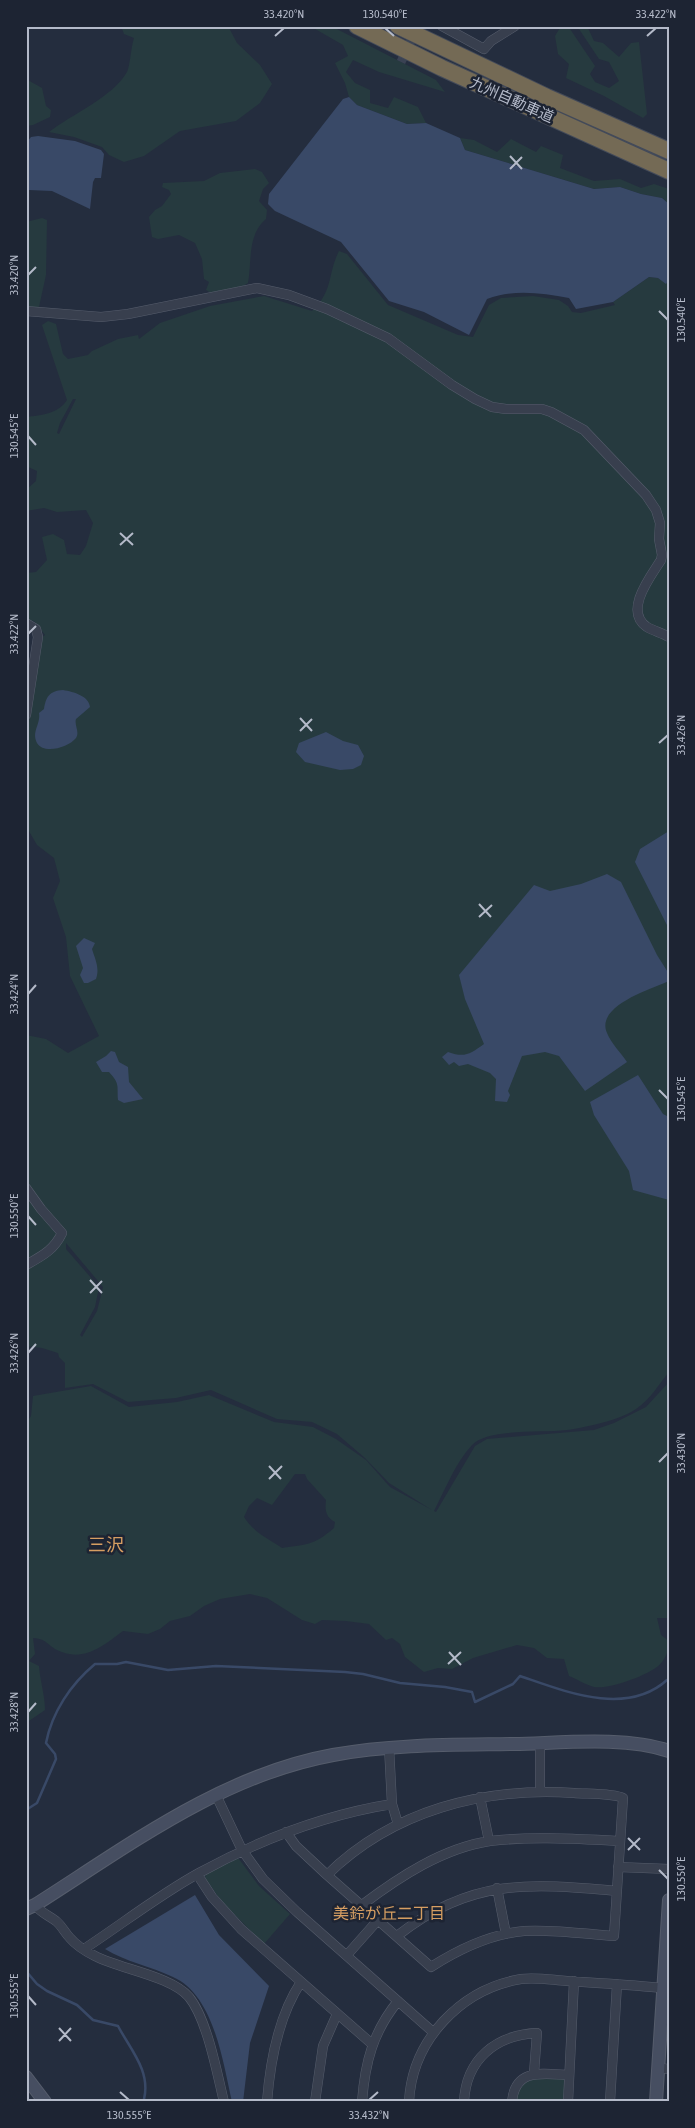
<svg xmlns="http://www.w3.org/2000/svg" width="695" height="2128" viewBox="0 0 695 2128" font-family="'Asap Condensed','Noto Sans JP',sans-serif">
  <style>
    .green { fill: #263a3f; fill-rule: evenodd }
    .water { fill: #394967 }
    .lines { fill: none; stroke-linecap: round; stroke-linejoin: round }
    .stream { stroke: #394967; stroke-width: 2.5 }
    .street-tunnel { stroke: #3a4253; stroke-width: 9; stroke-dasharray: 9 4.5; stroke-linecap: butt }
    .street-casing { stroke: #565d6c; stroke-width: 10 }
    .secondary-casing { stroke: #565d6c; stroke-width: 14 }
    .highway-casing { stroke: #434a59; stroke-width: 18 }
    .street { stroke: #383f4e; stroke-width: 9 }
    .secondary { stroke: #464e61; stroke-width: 12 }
    .highway { stroke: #746a55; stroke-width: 16 }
    .ticks { fill: none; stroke: #b4bac9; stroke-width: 2 }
    .labels { text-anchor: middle; stroke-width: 5; stroke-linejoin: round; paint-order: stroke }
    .street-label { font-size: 15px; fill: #b4bac9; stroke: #1d2433 }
    .neighbourhood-label { font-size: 16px; fill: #d69e62; stroke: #1d2433 }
    .quarter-label { font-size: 18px; fill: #d69e62; stroke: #1d2433 }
    .neatline { fill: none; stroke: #b4bac9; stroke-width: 2 }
    .ticks-label { font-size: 12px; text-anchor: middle; fill: #b4bac9 }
  </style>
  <rect width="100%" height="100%" fill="#242d3e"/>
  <path class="green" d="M121,26H228L237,43L260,65L272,84L260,103L236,121L180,131L144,156L124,162L109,155L102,147L74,137L49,132C72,114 113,97 127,72C130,66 131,47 134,38L124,34Z
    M310,26H331L436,80L445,92L379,72L353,60L346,72L355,83L370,90V103L388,108L394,97L418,107L426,123L407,124L357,105L349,97L345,83L335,63L348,56L343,45Z
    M561,26H568L595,66L590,74L595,82L609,88L619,81L609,62L599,59L577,26H587L594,41L603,43L619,57L631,43L639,42L647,114L643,118L604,96L566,78L569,64L558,54L555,36Z
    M26,79L42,88L46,106L51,110L50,117L33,125L26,126Z
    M460,138L474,140L497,152L511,139L536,152L541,146L563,155L560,168L594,181L620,179L641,188L654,184L669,189V204L662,198L641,194L620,187L594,189L465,150Z
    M255,169L262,172L269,183L263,189L259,201L267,210L266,219C247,235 252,261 248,283L243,286L211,293L206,290L209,282L204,279L202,259L195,243L179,235L158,239L152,237L149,217L155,210L162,206L171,194L169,190L162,187L163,183L204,181L220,173Z
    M42,218L47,220L46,275L39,307L36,309L26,308V222Z
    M339,251L347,254L388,305L458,335L473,337L489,305L501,298L533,296L559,300L568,306L572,312L581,313L615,305L613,302L649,277L658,278L666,283L669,282V1372C659,1384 650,1400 636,1409C620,1420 587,1427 567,1430C542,1433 489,1428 472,1445C455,1463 445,1490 434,1511L436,1512L475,1446L487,1439L594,1430L614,1423L646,1407L669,1382V1618H657L661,1635L669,1641C669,1649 667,1655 662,1662C654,1674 608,1690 594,1687C586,1685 577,1679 569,1676L564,1659L547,1658L534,1648L517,1645L473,1658L452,1669L438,1668L424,1672L405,1657L400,1644L392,1638L386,1640L369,1624L346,1621L322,1620L315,1624L302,1620L267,1598L250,1594L220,1599L204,1606L190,1616L170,1621L160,1629L148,1634L123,1631C103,1646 83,1663 57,1650C46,1644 47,1639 33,1638L35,1654L29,1661L39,1666C40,1681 45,1695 45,1710L26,1723V1424L31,1416L33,1396L91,1386L129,1407L177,1402L209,1395L274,1422L313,1427L336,1439L366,1460L390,1487L432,1510L389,1483L365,1458L337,1434L312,1422L277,1419L211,1390L176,1398L128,1402L93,1384L65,1388V1363L59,1357L58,1353L42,1348L26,1346V1035L46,1039L68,1053L99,1036L70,976L66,937L53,898L60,881L54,858L37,845L26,826V741L42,637L45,635L34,621L26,620V573L36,572L47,560L42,537L53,534L64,540L67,554L80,555L86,546L93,523L86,510L57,512L44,508L26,511V499L29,495L27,489L36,481L37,471L26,466V417C42,415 58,414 67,400L42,325L48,321L56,324L63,354L68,359L88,355L92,351L118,339L138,335L139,339L160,323L210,306L264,296L312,311C334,290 327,275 339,251ZM73,399H76L59,434L57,433L60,423ZM66,1243L103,1287L97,1311L82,1337L80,1335L95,1307L99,1287L66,1249ZM295,1474H305L307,1479L326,1500C325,1509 325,1517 335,1522L334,1528C313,1546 307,1544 282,1548C268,1538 254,1533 244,1517L249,1506L257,1498L272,1505Z
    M236,1858L239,1859L259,1886L290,1914L264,1944L222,1902L205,1878L206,1874Z
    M537,2076L563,2078L565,2080L563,2102H516C520,2085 522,2083 537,2076Z"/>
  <path class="water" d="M349,97L357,105L407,124L426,123L460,138L465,150L594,189L620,187L641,194L662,198L669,204V280L666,284L658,278L649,277L613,302L576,309L569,298C541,293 514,289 487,299L469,335L424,312L389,301L341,242L275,211L268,204L269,194L343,99Z
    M38,136L75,141L101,150L104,154L101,178H95L93,182L90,209L52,191L29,190L27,185V142L31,137Z
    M63,690C74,692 89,696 90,707L76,719C74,725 80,732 76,738C69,747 44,755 37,743C31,732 41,724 39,713L44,709C46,697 49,691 63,690Z
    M326,732L343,741L358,745L364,756L361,765L353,769L340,770L305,762L296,752L299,743Z
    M669,831V929L635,862L640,849Z
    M607,874L621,882L657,955L669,974V981C651,989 595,1006 607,1033C611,1043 621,1053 627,1062L585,1091L559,1056L545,1052L522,1056L508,1091L510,1095L507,1102L495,1101L496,1079L490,1073L468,1064L459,1066L454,1062L449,1065L442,1057L448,1052C465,1058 470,1054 484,1044L465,999L459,975L534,885L550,891L581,884Z
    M84,938L95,943L92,949C95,959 100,968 96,979L88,983H84L80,975L83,968L76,946Z
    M111,1051L115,1052L119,1062L128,1067L129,1082L143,1099L124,1103L118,1100C117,1085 120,1084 109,1072H102L96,1062L106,1056Z
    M638,1075L663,1114L669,1117V1200L633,1190L629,1171L594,1115L590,1102Z
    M195,1895L219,1935L269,1986L250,2043L243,2102H232C223,2062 214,1995 173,1977C150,1966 126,1962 105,1949Z"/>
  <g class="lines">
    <path class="stream" d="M26,1810L37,1803L56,1759L55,1754L46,1743C52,1712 71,1684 95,1664H117L126,1662L168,1670L216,1666L345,1672L363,1674L400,1683L445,1687L472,1692L475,1702L513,1684L520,1676C564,1691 626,1717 667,1680L669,1681
      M26,1971L37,1984L47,1991L77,2005L93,2020L118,2026C130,2049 151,2071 144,2099L146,2102"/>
    <path class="street-tunnel" d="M401,62L418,26"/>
    <g class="street-casing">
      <path id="street" d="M442,26L484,49L491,41L515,26
        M26,311L101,317L128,314L257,288L289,295L327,309L388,338L452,385L475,399L492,407L506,409H542L551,412L584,430L646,495L656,510L660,523L659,539L662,555L661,560C651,576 623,611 647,627C654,631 662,633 669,637
        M26,623L36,629L38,637L26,715
        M26,1188L41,1209L62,1233C54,1250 42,1256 26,1265
        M389,1747L392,1804L398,1824
        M540,1791V1743
        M216,1795L242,1850L263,1879L297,1912L433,2032
        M480,1797L489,1841
        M286,1832L296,1846L327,1875L431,1967C459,1949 491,1934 524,1931C550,1929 587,1934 614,1936L623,1798C613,1793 587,1794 574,1793C484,1787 393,1810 327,1875
        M618,1867L669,1869
        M197,1874L212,1897L241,1929L372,2044
        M497,1888L506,1934
        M35,1905C41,1913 48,1915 56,1921C62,1926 65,1933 70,1938C76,1945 87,1952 95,1956C120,1969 171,1976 189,1997C207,2019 217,2073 224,2102
        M362,1905C399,1877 443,1848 490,1841C533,1836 577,1839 620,1841
        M397,1936C471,1878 529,1883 617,1891
        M84,1949C122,1924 159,1895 199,1873C259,1840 324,1815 392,1804
        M347,1955L378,1920
        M658,2068L669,2069
        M267,2102C270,2063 279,2015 301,1982
        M315,2102L323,2046L337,2014
        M362,2102C365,2062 373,2032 398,2001
        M409,2102C412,2040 461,1989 521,1979C536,1977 552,1980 567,1981C599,1983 631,1985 663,1988
        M464,2102C466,2059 496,2035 537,2033L534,2073
        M512,2102C515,2067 544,2074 569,2075
        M568,2102L574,1981
        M610,2102L617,1984"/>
    </g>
    <g class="secondary-casing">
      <path id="secondary" d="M26,1909L35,1905C128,1846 222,1775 333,1755C393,1744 454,1745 514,1744C562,1743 624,1736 669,1751
        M26,2077L45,2102
        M656,2102L669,1900"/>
    </g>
    <g class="highway-casing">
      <path id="highway" d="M357,26L442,68L669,171
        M398,26L547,97L669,151"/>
    </g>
    <use href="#street" class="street"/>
    <use href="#secondary" class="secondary"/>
    <use href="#highway" class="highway"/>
  </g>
  <path class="ticks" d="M385,28L394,36M275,36L284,28M647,36L656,28M510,156L522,169M510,169L522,157M28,275L36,267M659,311L668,320M28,436L36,445M120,533L133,545M120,545L133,533M28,634L36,626M300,718L312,731M300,731L312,719M659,743L668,735M479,904L491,917M479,917L492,905M28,994L36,985M659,1090L668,1099M28,1216L36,1225M90,1280L102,1293M90,1293L102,1281M28,1353L36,1344M659,1462L668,1453M269,1466L281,1479M269,1479L282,1466M449,1652L461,1665M448,1664L461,1652M28,1712L36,1703M628,1838L640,1850M628,1850L640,1838M659,1870L668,1879M28,1996L36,2005M59,2028L71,2041M59,2041L71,2028M120,2092L129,2100M369,2100L378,2092"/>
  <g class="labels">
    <g class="street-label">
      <text transform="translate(512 100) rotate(24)" y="5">九州自動車道</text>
    </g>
    <g class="neighbourhood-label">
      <text x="389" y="1919">美鈴が丘二丁目</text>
    </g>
    <g class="quarter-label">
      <text x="106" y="1551">三沢</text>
    </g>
  </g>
  <rect width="695" height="2128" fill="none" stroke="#1d2433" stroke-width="55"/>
  <rect x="28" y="28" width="640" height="2072" class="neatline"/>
  <g class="ticks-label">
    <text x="284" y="18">33.420°N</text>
    <text x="385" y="18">130.540°E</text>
    <text x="656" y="18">33.422°N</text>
    <text transform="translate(14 275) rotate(-90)" y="4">33.420°N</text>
    <text transform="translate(681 320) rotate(-90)" y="4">130.540°E</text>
    <text transform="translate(14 436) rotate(-90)" y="4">130.545°E</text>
    <text transform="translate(14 634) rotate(-90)" y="4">33.422°N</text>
    <text transform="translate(681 735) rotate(-90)" y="4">33.426°N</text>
    <text transform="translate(14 994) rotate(-90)" y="4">33.424°N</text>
    <text transform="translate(681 1099) rotate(-90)" y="4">130.545°E</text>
    <text transform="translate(14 1216) rotate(-90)" y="4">130.550°E</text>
    <text transform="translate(14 1353) rotate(-90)" y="4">33.426°N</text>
    <text transform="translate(681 1453) rotate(-90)" y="4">33.430°N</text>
    <text transform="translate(14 1712) rotate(-90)" y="4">33.428°N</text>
    <text transform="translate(681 1879) rotate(-90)" y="4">130.550°E</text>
    <text transform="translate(14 1996) rotate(-90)" y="4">130.555°E</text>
    <text x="129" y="2119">130.555°E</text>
    <text x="369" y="2119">33.432°N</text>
  </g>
</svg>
